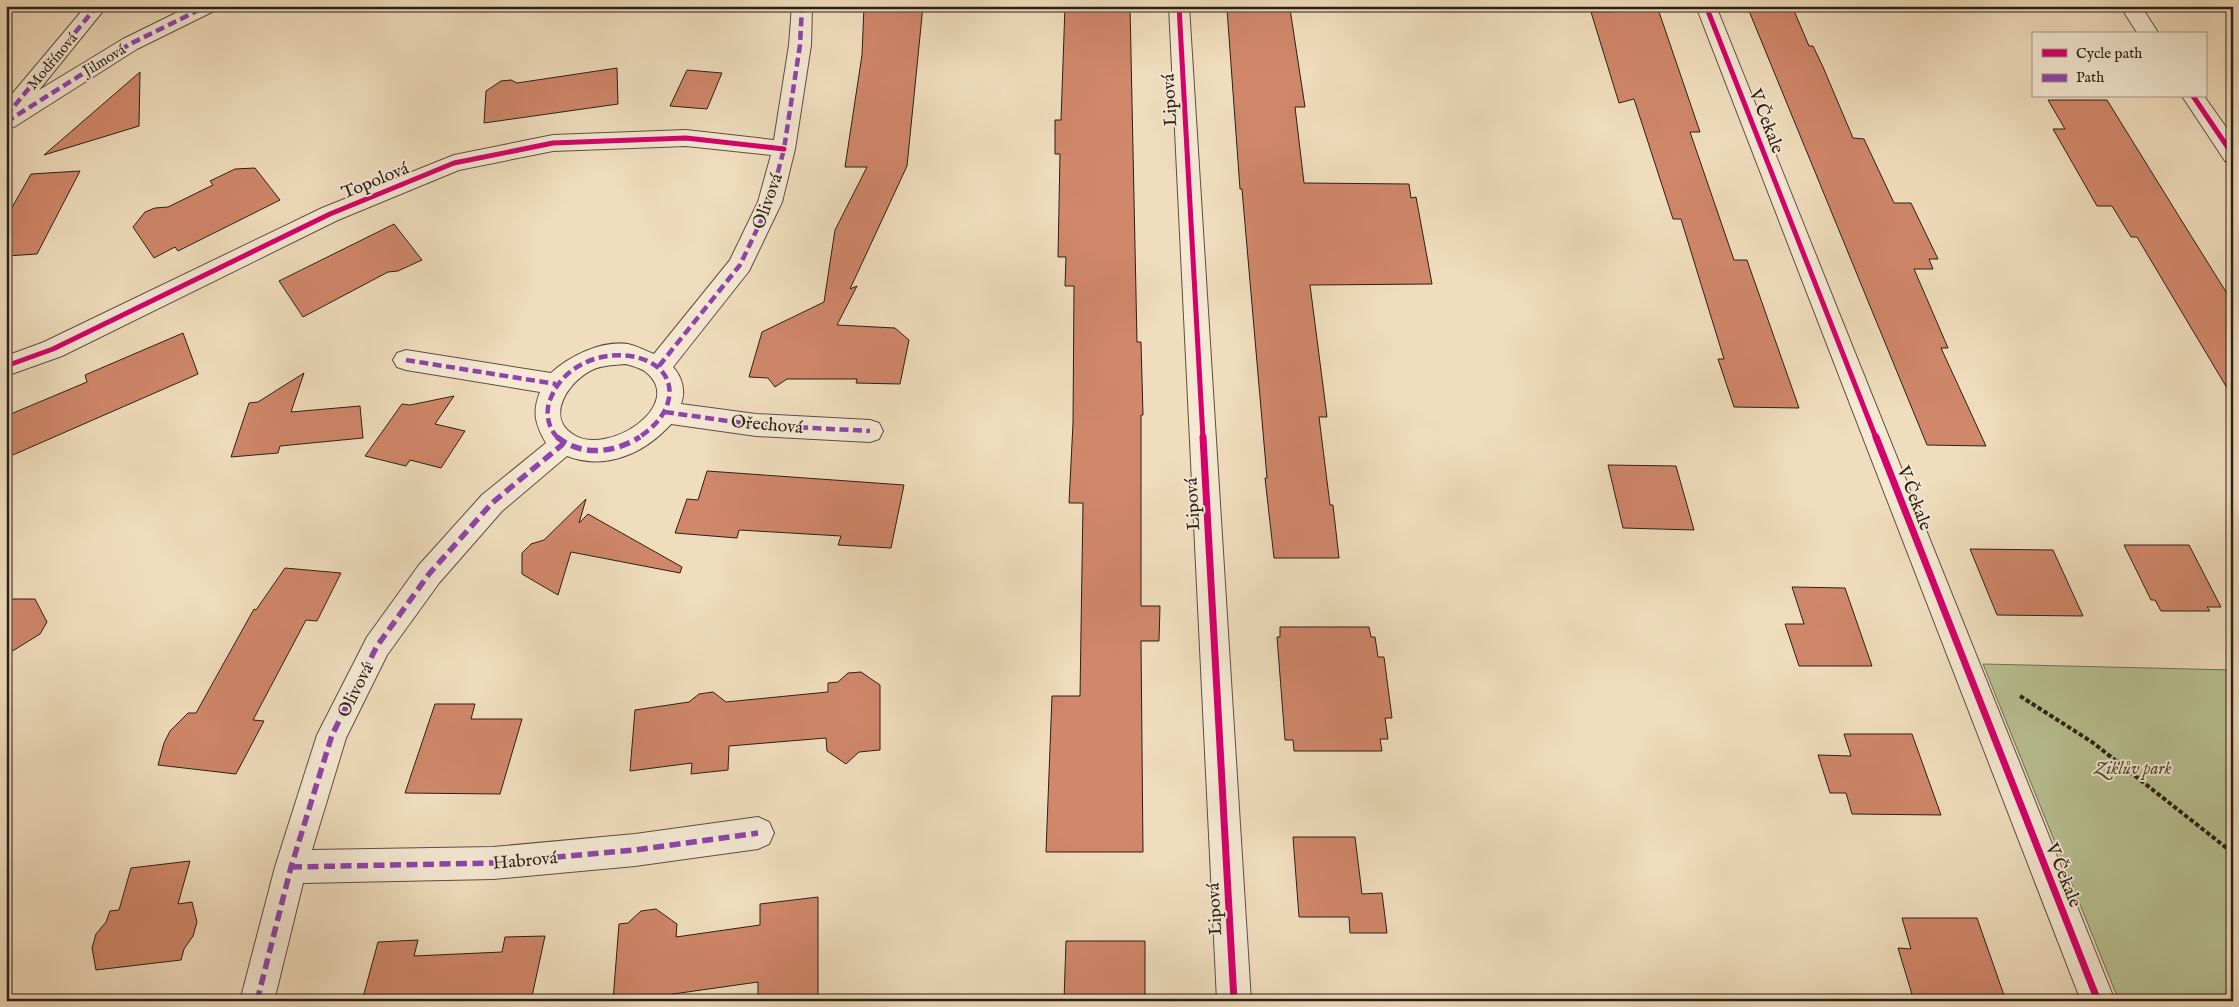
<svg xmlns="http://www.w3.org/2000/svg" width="2239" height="1007" viewBox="0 0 2239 1007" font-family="'IM FELL English',serif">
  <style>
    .green { fill: #b8c192; stroke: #717055 }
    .building { fill: #d0876a; stroke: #2a1f18 }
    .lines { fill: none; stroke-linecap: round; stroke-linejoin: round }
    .minor-casing { stroke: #5c4e41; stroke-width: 2 }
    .path { stroke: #2a1f18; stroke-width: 4; stroke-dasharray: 4.5 2.5; stroke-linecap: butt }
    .minor { fill: #f5e9d4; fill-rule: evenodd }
    .quiet-far1 { stroke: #8e44ad; stroke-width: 4.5; stroke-dasharray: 9 4.5; stroke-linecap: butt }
    .quiet { stroke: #8e44ad; stroke-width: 5.5; stroke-dasharray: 11 5.5; stroke-linecap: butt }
    .cycleway-far1-casing { stroke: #f5e9d4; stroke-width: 8 }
    .cycleway-casing { stroke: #f5e9d4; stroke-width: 10 }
    .cycleway-far1 { stroke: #d6006c; stroke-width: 5 }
    .cycleway { stroke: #d6006c; stroke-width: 7 }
    .labels { text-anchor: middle; stroke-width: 4; stroke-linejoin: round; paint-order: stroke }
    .far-street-label { font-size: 15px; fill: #2a1f18; stroke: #f5e9d4 }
    .street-label { font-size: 18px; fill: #2a1f18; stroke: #f5e9d4 }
    .park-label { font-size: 18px; font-style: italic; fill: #55503d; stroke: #f5e9d4 }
  </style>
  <rect width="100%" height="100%" fill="#f0ddbd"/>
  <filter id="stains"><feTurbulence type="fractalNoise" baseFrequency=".004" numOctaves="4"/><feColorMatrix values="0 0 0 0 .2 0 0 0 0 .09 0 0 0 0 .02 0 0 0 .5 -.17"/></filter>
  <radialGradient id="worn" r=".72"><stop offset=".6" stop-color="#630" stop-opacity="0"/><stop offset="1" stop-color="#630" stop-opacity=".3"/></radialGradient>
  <path class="green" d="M1983,664L2233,670V1001H2119Z"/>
  <path class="building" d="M864,6H923L907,166L850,289L857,286L837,325L895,328L909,340L900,384L856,383L857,379H787L775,387L768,378L749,377L762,332L824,302L835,230L867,167H845L862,55Z
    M1065,6H1130L1137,342H1141L1143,415H1141V606H1160L1159,641H1141L1143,852H1046L1052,696H1080L1083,503H1069L1073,423L1074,286H1065L1066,257H1058L1060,154H1055V120H1061Z
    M1610,6H1657L1700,132H1690L1734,260H1747L1799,408L1734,407L1718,359H1724L1681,219H1673L1634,99L1619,103L1591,12H1612Z
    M1747,6H1792L1809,46H1813L1823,67L1853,138L1864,139L1894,203H1911L1938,259H1929L1933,269H1914L1948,348H1941L1986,446L1927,445Z
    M1227,9H1290L1305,107H1295L1304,183L1409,184L1411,198L1416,197L1432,284L1310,285L1327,417H1319L1330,505H1333L1339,558H1274L1265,478H1267L1242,189H1240Z
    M617,68L618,104L484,123L486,91L501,81L511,80L517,83Z
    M687,70L722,73L707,109L670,106Z
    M140,72L139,126L44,155Z
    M2048,100H2107L2188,231L2233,303V398L2137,237H2131L2112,206H2097L2053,129H2065Z
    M255,168L280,200L178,251L175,247L154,258L133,227L145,212L155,208L168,207L213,185L210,181L235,169Z
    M80,171L37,254L6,256V218L31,174Z
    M394,224L422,260L398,271L388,272L303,317L279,281Z
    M183,333L198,374L6,458V416L87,382L85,375Z
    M304,373L291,412L360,406L363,438L280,446L278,453L231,457L249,403L258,402Z
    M454,396L435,424L465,431L441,468L410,460L406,466L365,456L402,404L410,405Z
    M1608,465L1676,466L1694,530L1623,528Z
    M707,471L904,485L891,548L838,545L841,536L739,530L737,538L675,533L687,499L698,500Z
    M586,499L579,523L588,514L682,567L680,573L571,552L558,595L522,574V553L531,544L544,540Z
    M2124,545H2189L2221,607H2207L2210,611H2161L2155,600H2151Z
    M1970,549L2053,550L2083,616L1997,615Z
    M285,568L341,573L317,621L306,620L280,669L253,720L264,721L236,774L158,765L164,743L170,731L188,713H196L254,609L256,610Z
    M1792,587L1845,588L1872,666H1799L1785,624H1804Z
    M6,599H35L47,622L40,634L6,655Z
    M1280,627H1369L1371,637H1375L1378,657H1384L1392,718H1385L1388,739H1380L1382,751H1294L1293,740H1285L1277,637H1280Z
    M861,672L880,685V750L859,752L846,764L827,751L826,738L729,746L728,770L691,774L692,763L630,771L635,710L689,702L699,694L713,692L726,702L828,692V683L838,682L848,673Z
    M435,704H475L471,719H522L500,794L405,793Z
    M1844,734H1912L1941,815L1852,814L1846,793H1830L1818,755L1851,756Z
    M1293,837H1355L1362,894L1382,893L1387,933H1350L1349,917H1299Z
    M190,861L178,904L192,902L197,922L193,936L184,949L181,960L96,970L92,948L96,934L106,922L110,911L119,910L131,868Z
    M818,897V1001H758V982L673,994L672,1001H613L619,924L628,923L641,911L656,909L677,924L676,937L760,925V904Z
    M1902,918H1977L2006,1001H1914L1898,948L1911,949Z
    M545,936L531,1001H362L378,942L418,940L414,956L502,952L505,937Z
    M1066,941H1145V1001H1064Z"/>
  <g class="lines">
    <g class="minor-casing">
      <path id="minor" d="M86,6H107L39,90L123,39L190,6H217L214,11L137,49L14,127L6,129L7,100Z
        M792,6H812L811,45L795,149L782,202L749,271L673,367C682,377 686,391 681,404L756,414L870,420L879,423L883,431L879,439L870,442L756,436L671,424C645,453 606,471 567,456L502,511L439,583L387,655L346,738L312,850L493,847L635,834L758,817L769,822L774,833L769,844L758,849L635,866L493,879L303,883L274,1001H240L275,867L317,735L367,637L419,565L482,495L546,443C535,424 532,412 540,392L406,370L397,367L393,360L397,353L406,350L551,373C569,356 602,340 628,344C637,346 646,351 654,354L730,260L758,202L771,155L686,146L553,151L459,170L338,220L62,356L6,376V356L44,342L322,208L454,155L553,135L686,130L774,140L789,45ZM626,364C632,366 642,368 647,373C685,406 608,456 574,435C544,417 569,381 592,370C602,365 615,365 626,364Z
        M1169,6H1189L1251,1001H1217Z
        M1696,6H1716L2115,1001H2081Z
        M2120,6H2141L2159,34H2138Z
        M2182,96H2204L2233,137V163L2225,161Z"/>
    </g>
    <path class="path" d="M2020,696L2092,742L2233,853"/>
    <use href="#minor" class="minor"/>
    <path class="quiet-far1" d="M6,116L97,6
      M6,122L130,44L207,6
      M406,360L556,384
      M659,366L740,265L770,202L784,149L800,45L802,6
      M665,412L756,425L870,431
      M558,438C548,429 545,412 550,400C575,332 691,347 666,408C660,421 650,430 638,438"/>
    <path class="quiet" d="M557,437C582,457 614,453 640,437
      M291,867L493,863L635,850L758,833
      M257,1001L291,867L332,735L377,646L429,574L492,503L563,444"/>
    <g class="cycleway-far1-casing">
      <path id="cycleway-far1" d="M1179,6L1203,438
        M1706,6L1876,438
        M2193,96L2233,155
        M6,366L53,349L330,214L454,163L553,143L686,138L784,149"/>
    </g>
    <g class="cycleway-casing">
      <path id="cycleway" d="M1203,437L1234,1001
        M1876,437L2098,1001"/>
    </g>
    <use href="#cycleway-far1" class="cycleway-far1"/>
    <use href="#cycleway" class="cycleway"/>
  </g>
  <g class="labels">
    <g class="far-street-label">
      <text transform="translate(104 60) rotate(-31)" y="5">Jilmová</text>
      <text transform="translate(52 61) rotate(-50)" y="5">Modřínová</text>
    </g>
    <g class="street-label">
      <text transform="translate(1169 100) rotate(-93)" y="6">Lipová</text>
      <text transform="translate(1767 121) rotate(69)" y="6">V Čekale</text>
      <text transform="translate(375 180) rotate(-22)" y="6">Topolová</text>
      <text transform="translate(767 201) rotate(-70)" y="6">Olivová</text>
      <text transform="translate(767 424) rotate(5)" y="6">Ořechová</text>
      <text transform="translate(1915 498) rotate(69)" y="6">V Čekale</text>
      <text transform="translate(1192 504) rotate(-93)" y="6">Lipová</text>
      <text transform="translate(355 690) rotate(-63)" y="6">Olivová</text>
      <text transform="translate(525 860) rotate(-5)" y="6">Habrová</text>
      <text transform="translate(2064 875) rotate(68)" y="6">V Čekale</text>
      <text transform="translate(1214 909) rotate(-93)" y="6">Lipová</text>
    </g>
    <g class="park-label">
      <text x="2133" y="774">Ziklův park</text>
    </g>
  </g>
  <rect width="2239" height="1007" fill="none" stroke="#f0ddbd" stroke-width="25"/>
  <rect x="8" y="8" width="2224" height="992" fill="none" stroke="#2a1f18" stroke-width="2.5"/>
  <rect x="12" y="12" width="2214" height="982" fill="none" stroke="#2a1f18"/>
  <rect x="2032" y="32" width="175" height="65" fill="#f5e9d4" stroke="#a49889"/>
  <rect x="2042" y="49" width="25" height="8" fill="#d6006c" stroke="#a49889"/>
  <text x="2076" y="58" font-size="15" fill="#2a1f18">Cycle path</text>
  <rect x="2042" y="74" width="25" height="8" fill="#8e44ad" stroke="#a49889"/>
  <text x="2076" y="82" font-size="15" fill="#2a1f18">Path</text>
  <rect width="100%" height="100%" filter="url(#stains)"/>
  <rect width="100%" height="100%" fill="url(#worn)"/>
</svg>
